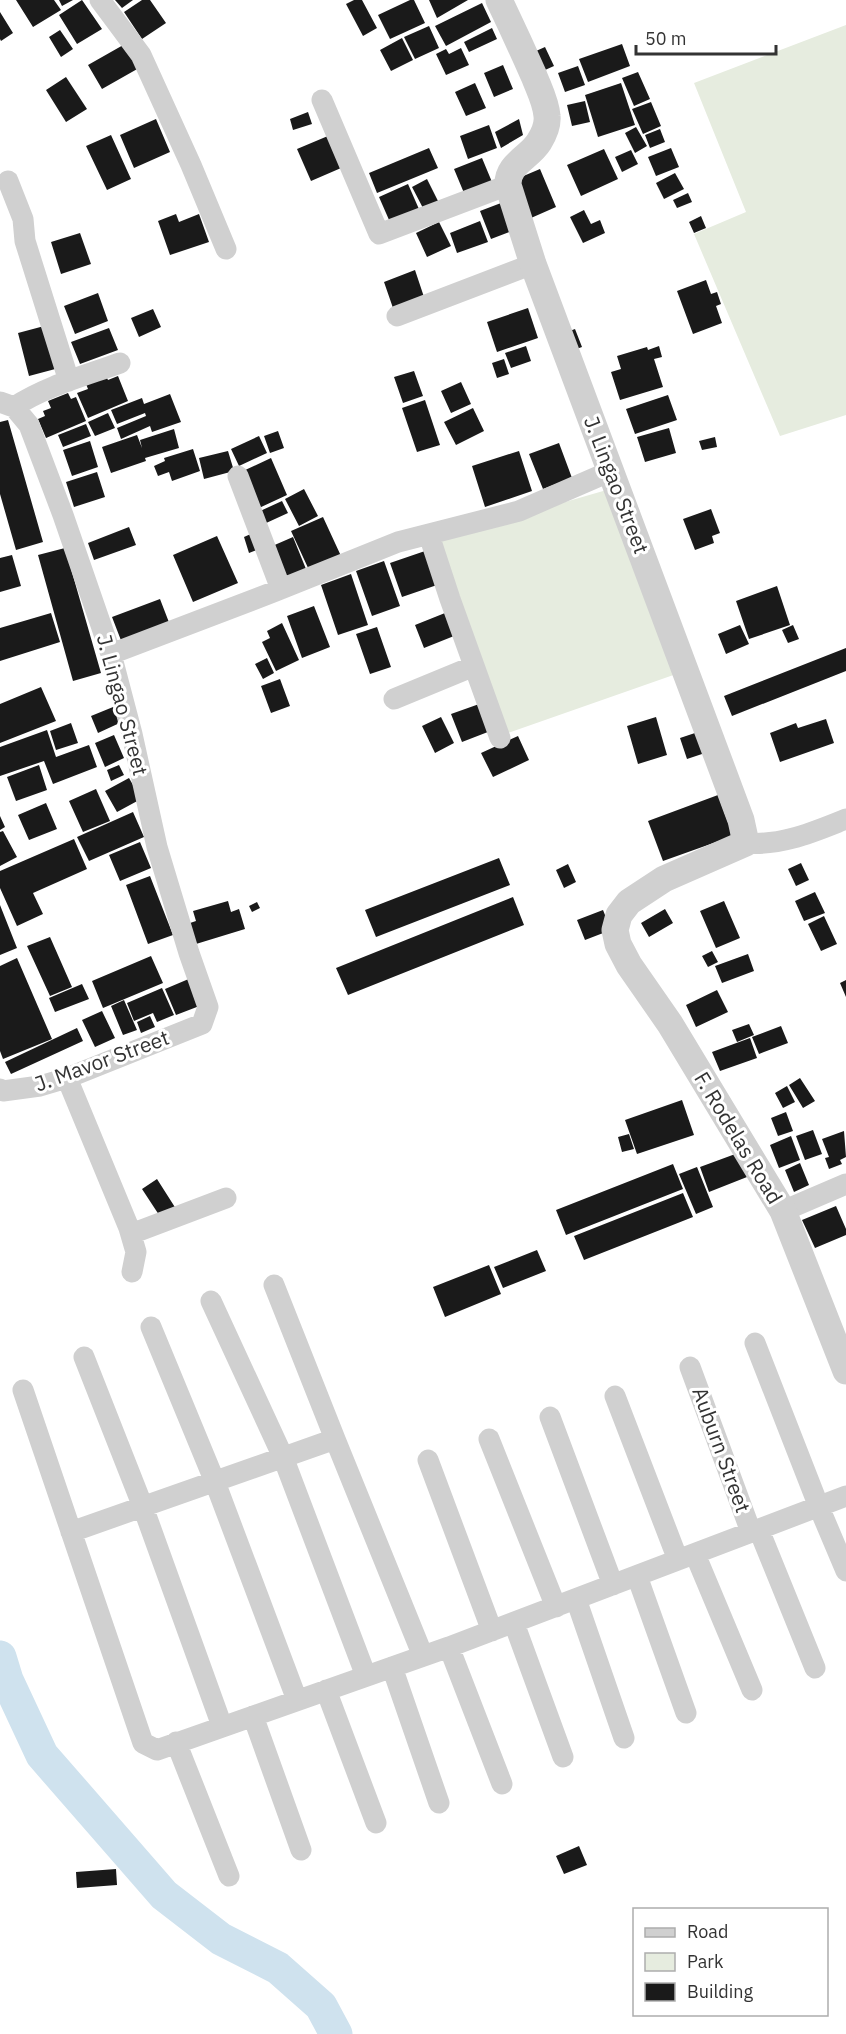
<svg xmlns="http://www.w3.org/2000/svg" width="846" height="2034" viewBox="0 0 846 2034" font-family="'IBM Plex Sans',sans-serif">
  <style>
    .green { fill: #e6ecdf }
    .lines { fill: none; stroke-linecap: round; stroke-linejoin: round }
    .river { stroke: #cfe2ee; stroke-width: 33 }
    .building { fill: #1a1a1a }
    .minor { stroke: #d0d0d0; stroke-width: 21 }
    .tertiary { stroke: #d0d0d0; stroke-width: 27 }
    .labels { text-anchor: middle; stroke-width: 6; stroke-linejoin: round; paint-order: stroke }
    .street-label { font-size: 21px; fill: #333; stroke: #fff }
  </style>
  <rect width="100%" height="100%" fill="#fff"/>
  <path class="green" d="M846,25V415L780,436L694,234L746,212L694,83Z
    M617,487L682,672L508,733L437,539Z"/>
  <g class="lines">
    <path class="river" d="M0,1657L7,1680L42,1755L164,1895L221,1939L278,1968L321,2006L336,2034"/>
  </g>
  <path class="building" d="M16,0H54L61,10L33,27Z
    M59,0H73L62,6Z
    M82,0L102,29L77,44L59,15Z
    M115,0H133L122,8Z
    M142,0H150L166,23L142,39L124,12Z
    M354,0H362L377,28L363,36L346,4Z
    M410,0H414L425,23L390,39L378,15Z
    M429,0H468L437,18Z
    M482,3L491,22L446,46L435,26Z
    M0,12L13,33L1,41L0,39Z
    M429,26L439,48L415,59L404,37Z
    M492,28L497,39L469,52L464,42Z
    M60,30L73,49L61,57L49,37Z
    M402,38L413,60L391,71L380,50Z
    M125,44L139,68L102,89L88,65Z
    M622,44L630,66L588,82L579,59Z
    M545,47L554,66L545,70L536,51Z
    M461,48L469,65L446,75L436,54L446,49L449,54Z
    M503,65L513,89L494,97L484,73Z
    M578,66L585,85L565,92L558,73Z
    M638,72L650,99L634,106L622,78Z
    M66,77L87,109L66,122L46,90Z
    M475,83L486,108L466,116L455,92Z
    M621,83L635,125L598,137L585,95Z
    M585,101L590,122L572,126L567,105Z
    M651,102L661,126L643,134L632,109Z
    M308,112L312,124L293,130L290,119Z
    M156,119L170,152L134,168L120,135Z
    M519,119L523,135L501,148L495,132Z
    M489,125L497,148L468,159L460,136Z
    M636,127L647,146L635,153L625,133Z
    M660,129L665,142L650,148L645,135Z
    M335,133L348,165L311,181L297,149Z
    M111,135L131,179L107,190L86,146Z
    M429,148L438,168L377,193L369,173Z
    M671,148L679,167L656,176L648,157Z
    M604,149L618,179L581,196L567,165Z
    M631,150L638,164L622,172L615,157Z
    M482,158L492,182L464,193L454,169Z
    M540,169L556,207L531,218L514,180Z
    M675,173L684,189L664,199L656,183Z
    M427,179L439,203L424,210L412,187Z
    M408,184L422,216L393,229L379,197Z
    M688,193L692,202L677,208L673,200Z
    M501,203L512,231L491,239L480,211Z
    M584,210L591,224L600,220L605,233L583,243L570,217Z
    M176,214L179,222L199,214L209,242L170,255L158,221Z
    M701,216L706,228L694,233L689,222Z
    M480,221L488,242L457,253L450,233Z
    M439,222L451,246L427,257L416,233Z
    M80,233L91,264L61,274L51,242Z
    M415,270L424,297L393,308L384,282Z
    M706,280L711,294L717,292L721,304L716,306L722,323L693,334L677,291Z
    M98,293L108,321L75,334L64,306Z
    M528,308L538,338L497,352L487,322Z
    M153,309L161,327L139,337L131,318Z
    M48,325L59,368L29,376L18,333Z
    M109,328L118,350L80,364L71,342Z
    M575,329L582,347L571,351L564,333Z
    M526,346L531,361L511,368L505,353Z
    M659,346L662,357L654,359L663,387L620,400L611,372L621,369L617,356L647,347L648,350Z
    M504,359L509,374L497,378L492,363Z
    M414,371L423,396L403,403L394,377Z
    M106,376L108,380L118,376L128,401L88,418L77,393L88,389L86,384Z
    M461,382L471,404L451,413L441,391Z
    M68,393L71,399L76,397L86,421L46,438L38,419L45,416L43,411L51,408L48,401Z
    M170,394L181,422L152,432L150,426L121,439L117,428L146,416L145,413L117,424L111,410L142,398L144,404Z
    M668,395L677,420L635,434L626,409Z
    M425,400L440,445L417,452L402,408Z
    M473,408L484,431L456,445L444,422Z
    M108,413L115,428L95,436L88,422Z
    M8,420L43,542L16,550L0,494V422Z
    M86,424L91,436L63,447L58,435Z
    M669,428L676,453L645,462L637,437Z
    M174,429L179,448L145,458L146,461L111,473L102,447L137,435L142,448L140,440Z
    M278,431L284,448L270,453L264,436Z
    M259,436L267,453L239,466L231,449Z
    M715,437L717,447L702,450L699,441Z
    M90,441L98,467L72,476L63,450Z
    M559,443L572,478L543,489L529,454Z
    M193,449L200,471L172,481L169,472L158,476L154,466L165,461L164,458Z
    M228,451L234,471L204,479L199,458Z
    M519,451L532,491L485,507L472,466Z
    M271,458L287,495L259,508L243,471Z
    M97,472L105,497L74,507L66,482Z
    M304,489L318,516L299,526L285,499Z
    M282,501L288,513L264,524L258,512Z
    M711,509L720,533L712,536L714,543L695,550L683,519Z
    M323,517L341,556L309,570L291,531Z
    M129,527L136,545L94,560L88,543Z
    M253,533L259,549L249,553L244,537Z
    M217,536L238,583L193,602L173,555Z
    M293,537L306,569L283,579L270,547Z
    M65,548L101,673L73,681L38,555Z
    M425,551L437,585L402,597L390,563Z
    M12,555L21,586L0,592V558Z
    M384,561L400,606L372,616L356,571Z
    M351,574L368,625L338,635L321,585Z
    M777,586L790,625L749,639L736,601Z
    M160,599L170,625L122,643L112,617Z
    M314,606L330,647L302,658L287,616Z
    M51,613L60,642L0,661V628Z
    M445,613L454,636L424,648L415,625Z
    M282,623L299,660L276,671L262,642L270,638L267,631Z
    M740,625L749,644L726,654L718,634Z
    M793,625L799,639L788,643L782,630Z
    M377,627L391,667L370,674L356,634Z
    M846,648V671L732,716L724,696Z
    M267,658L274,673L263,679L255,664Z
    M280,679L290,706L271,713L261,686Z
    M41,687L56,721L0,743V704Z
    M482,703L493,730L462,742L451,714Z
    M118,705L124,721L98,733L91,716Z
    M441,717L454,743L435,753L422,726Z
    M656,717L667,755L638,764L627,726Z
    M826,719L834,743L780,762L770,733L796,723L798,728Z
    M71,723L78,743L56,750L50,731Z
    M47,730L56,757L89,745L97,767L53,784L44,761L0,776V747Z
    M698,732L705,753L687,759L680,738Z
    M114,735L124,758L105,767L95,743Z
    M518,736L529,760L493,777L481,753Z
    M39,765L47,790L16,801L7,777Z
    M119,765L124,775L111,781L107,770Z
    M129,778L141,799L117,812L105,791Z
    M96,789L110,821L83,832L69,801Z
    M718,795L733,836L663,861L648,821Z
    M46,803L57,829L29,840L18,815Z
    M133,812L144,837L89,861L77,837Z
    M0,816L5,827L0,830Z
    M3,831L17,857L0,866V832Z
    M74,839L87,869L33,893L43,914L17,926L0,888V871Z
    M140,842L151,868L120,881L109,855Z
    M499,858L510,885L376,937L365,910Z
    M801,863L809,880L796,886L788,869Z
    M568,864L576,882L564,888L556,870Z
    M150,876L173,935L148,944L126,885Z
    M815,892L825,913L804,921L795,901Z
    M513,897L524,925L348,995L336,968Z
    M228,901L231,912L239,909L245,929L196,944L190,923L196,921L193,911Z
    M724,901L740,938L716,948L700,911Z
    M257,902L260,908L252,912L249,906Z
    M0,905L17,948L0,955Z
    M665,909L673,923L649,937L641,923Z
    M603,910L611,930L585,940L577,920Z
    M824,916L837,944L821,951L808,924Z
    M50,937L72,987L50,996L27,946Z
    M712,951L718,962L708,967L702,956Z
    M748,954L754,971L722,983L715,966Z
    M151,956L163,983L103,1008L92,981Z
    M17,958L52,1039L3,1059L0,1051V966Z
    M191,978L202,1005L176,1015L165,989Z
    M846,980V997L840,983Z
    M82,984L89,999L55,1012L49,998Z
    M162,988L174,1015L157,1022L153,1013L134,1021L127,1003Z
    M717,990L728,1012L696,1027L686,1005Z
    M124,1000L137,1030L123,1035L111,1006Z
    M102,1011L115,1038L95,1047L82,1020Z
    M150,1016L155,1027L141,1033L137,1022Z
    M749,1024L754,1035L737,1042L732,1030Z
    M781,1026L788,1043L759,1054L752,1037Z
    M77,1028L83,1041L11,1074L5,1062Z
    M750,1038L757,1058L720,1071L712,1052Z
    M800,1078L815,1101L803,1108L789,1085Z
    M787,1086L795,1102L783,1108L775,1093Z
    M682,1100L694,1135L637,1154L625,1120Z
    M786,1112L793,1131L778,1136L771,1118Z
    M813,1130L822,1154L805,1160L796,1136Z
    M844,1131L846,1157L840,1160L842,1164L829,1169L825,1158L829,1157L822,1139Z
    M629,1134L634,1149L622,1152L618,1137Z
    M791,1136L800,1160L779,1168L770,1145Z
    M738,1153L747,1177L709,1192L700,1167Z
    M800,1163L809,1185L794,1192L785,1170Z
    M673,1164L683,1189L566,1235L556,1210Z
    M697,1167L713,1207L696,1214L679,1174Z
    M157,1179L178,1212L163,1221L142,1189Z
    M683,1193L693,1217L584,1260L574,1236Z
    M836,1206L846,1229V1235L815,1248L802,1220Z
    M537,1250L546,1271L503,1288L494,1267Z
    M489,1265L501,1294L445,1317L433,1287Z
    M579,1846L587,1865L564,1874L556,1856Z
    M116,1869L117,1885L77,1888L76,1872Z"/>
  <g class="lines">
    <path class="minor" d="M100,0L141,55L191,165L226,249
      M322,100L379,234L508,185
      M8,181L23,219L25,241L69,381
      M397,316L533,264
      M0,402L14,407L29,425L63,515L111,654L132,734L157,847L189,953L208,1007L202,1024L67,1078L40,1086L3,1091L0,1089
      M14,407C46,386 84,376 120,363
      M238,476L281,589
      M429,535L450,599L500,738
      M111,654L276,591L398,542L519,511L611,471
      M394,699L474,666
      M746,843C782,846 813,832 846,819
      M67,1078L129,1228L136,1252L132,1272
      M783,1211L846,1184
      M131,1234L226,1198
      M274,1285L335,1439L423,1656
      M211,1301L283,1457L366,1676
      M151,1327L215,1482L297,1700
      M755,1343L819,1507L846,1571
      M84,1357L143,1507L222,1726
      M690,1367L751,1532
      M23,1390L143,1743L157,1750L449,1647L846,1496
      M615,1396L678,1560
      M550,1417L613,1585
      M489,1439L556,1607
      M428,1460L492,1631
      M759,1530L815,1668
      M71,1532L335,1439
      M695,1554L752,1690
      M637,1576L686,1713
      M576,1599L624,1738
      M514,1623L563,1757
      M449,1647L502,1784
      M392,1667L439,1803
      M326,1690L376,1823
      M253,1716L301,1850
      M176,1742L229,1876"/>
    <path class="tertiary" d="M499,0C511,25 523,51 534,76C539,89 546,102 547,116C548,125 544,134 539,142C529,158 507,164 508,185L533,264L722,769L741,820L746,843L664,879L629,902L619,915L615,930L618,944L629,965L670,1024L783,1211L846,1371"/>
  </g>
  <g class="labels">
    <g class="street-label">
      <text transform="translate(616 485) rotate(69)" y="7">J. Lingao Street</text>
      <text transform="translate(122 705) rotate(75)" y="7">J. Lingao Street</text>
      <text transform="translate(102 1061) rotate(-20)" y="7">J. Mavor Street</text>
      <text transform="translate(738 1138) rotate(59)" y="7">F. Rodelas Road</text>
      <text transform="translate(721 1450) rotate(70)" y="7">Auburn Street</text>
    </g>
  </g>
  <rect x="633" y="1908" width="195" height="108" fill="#ffffff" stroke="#adadad" stroke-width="1.5"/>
  <rect x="645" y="1928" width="30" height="9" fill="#d0d0d0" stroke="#adadad" stroke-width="1.5"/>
  <text x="687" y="1938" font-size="18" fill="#333333">Road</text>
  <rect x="645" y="1953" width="30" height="18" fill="#e6ecdf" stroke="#adadad" stroke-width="1.5"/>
  <text x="687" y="1968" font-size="18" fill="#333333">Park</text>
  <rect x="645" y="1983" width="30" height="18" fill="#1a1a1a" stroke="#adadad" stroke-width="1.5"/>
  <text x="687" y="1998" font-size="18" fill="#333333">Building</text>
  <path d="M636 45v9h140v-9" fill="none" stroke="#333333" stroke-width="3"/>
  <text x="645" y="45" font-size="18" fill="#333333" stroke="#ffffff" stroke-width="4.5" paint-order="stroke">50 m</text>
</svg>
